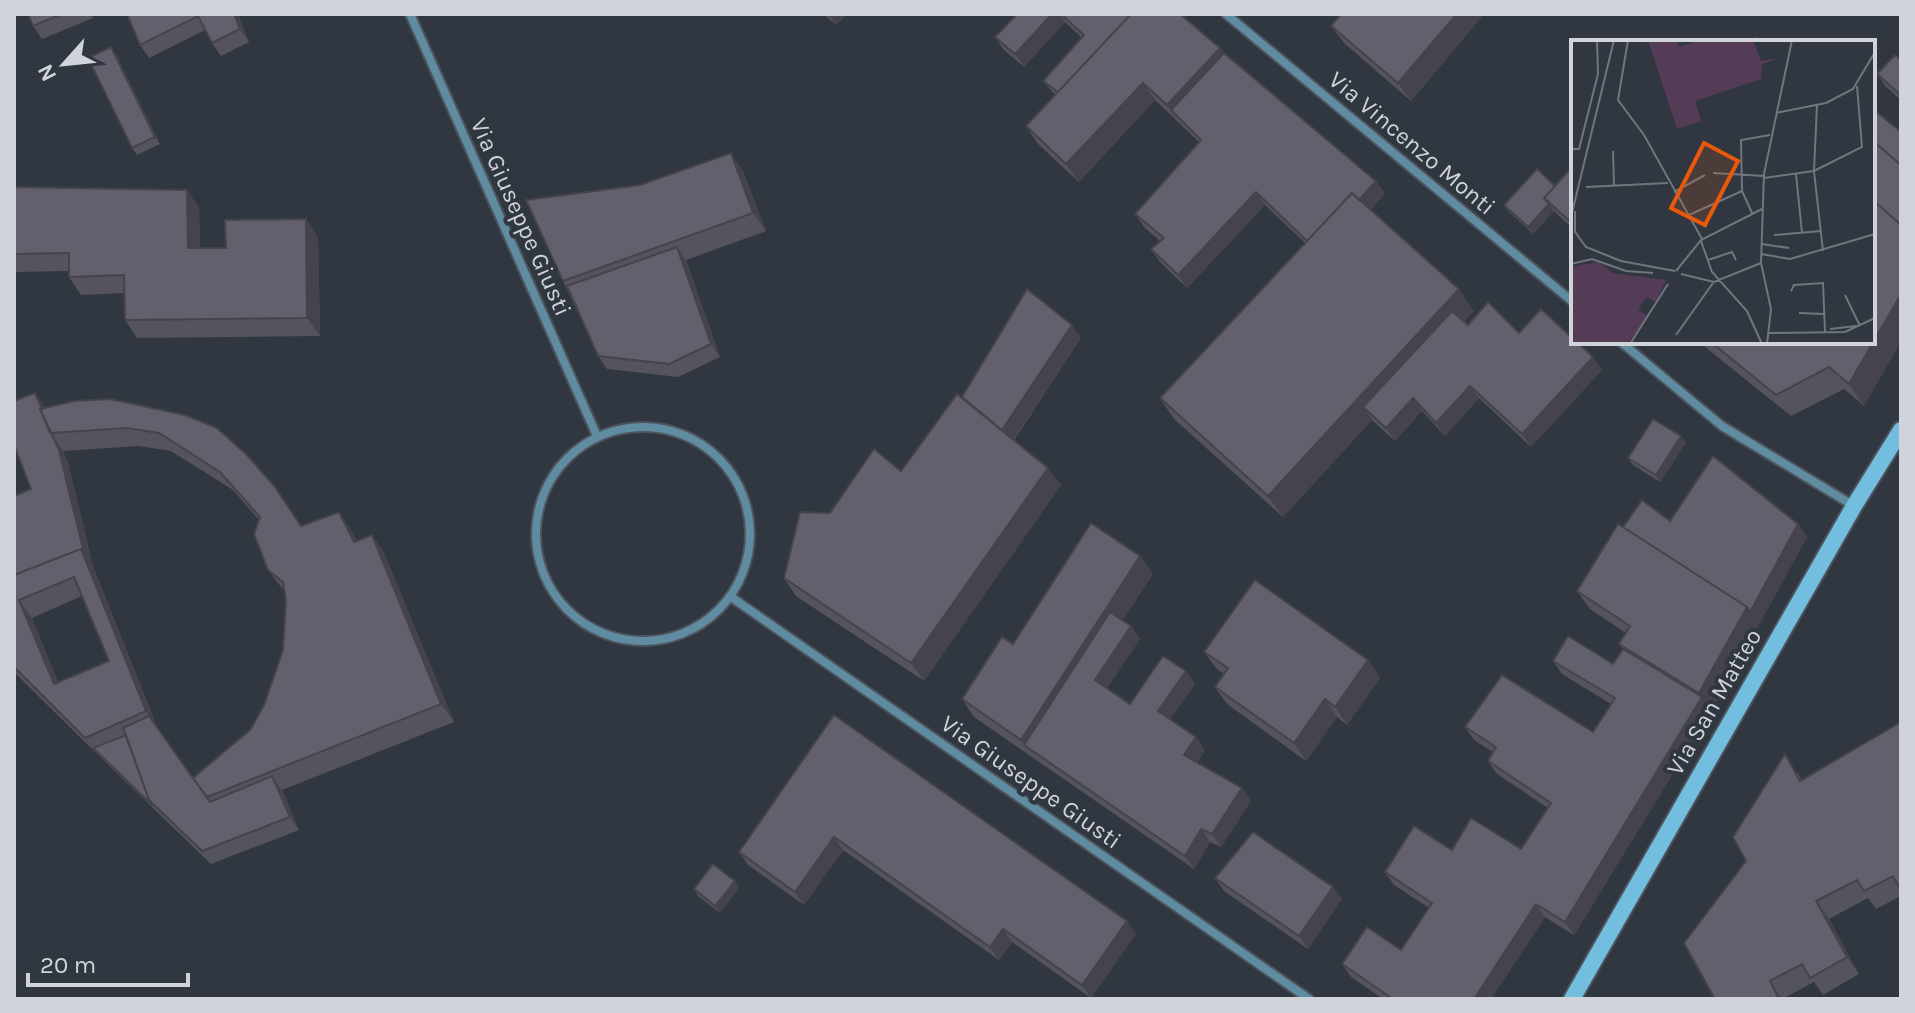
<svg xmlns="http://www.w3.org/2000/svg" width="1915" height="1013" viewBox="0 0 1915 1013" font-family="Karla,sans-serif">
  <style>
    .lines { fill: none; stroke-linecap: round; stroke-linejoin: round }
    .street-casing { stroke: #4d535d; stroke-width: 12 }
    .secondary-casing { stroke: #4d535d; stroke-width: 20 }
    .street { stroke: #5f8ca1; stroke-width: 8 }
    .secondary { stroke: #73bdde; stroke-width: 16 }
    .wall { fill: #54535e; fill-rule: evenodd }
    .shaded-wall { fill: #45434c }
    .building { fill: #62606d; stroke: #45434c; stroke-width: 2; fill-rule: evenodd }
    .labels { text-anchor: middle; stroke-width: 8; stroke-linejoin: round; paint-order: stroke }
    .street-label { font-size: 24px; fill: #d0d4da; stroke: #303741 }
    .inset-road { fill: none; stroke: #70767e; stroke-width: 2 }
    .view { fill: #e8590c; fill-opacity: 0.15; stroke: #e8590c; stroke-width: 4 }
    .inset-edge { fill: none; stroke: #d0d4da; stroke-width: 4 }
  </style>
  <rect width="100%" height="100%" fill="#303741"/>
  <g class="lines">
    <g class="street-casing">
      <path id="street" d="M410,14L597,436
        M1226,14L1573,302
        M1621,342L1722,426L1854,506
        M536 534a107 107 0 1 1 214 0a107 107 0 1 1-214 0Z
        M731,597L1309,999"/>
    </g>
    <g class="secondary-casing">
      <path id="secondary" d="M1572,999L1854,506L1901,430"/>
    </g>
    <use href="#street" class="street"/>
    <use href="#secondary" class="secondary"/>
  </g>
  <path class="wall" d="M28,14H91L93,18L42,39L33,26Z
    M127,14H238L249,42L221,56L212,43L205,30L149,58L140,45Z
    M823,14H847L836,25Z
    M1017,14H1180L1220,48L1224,53L1376,181L1385,194L1370,210L1474,311L1464,322L1468,325L1519,333L1602,370L1531,447L1479,398L1445,436L1422,411L1395,441L1372,420L1283,517L1174,419L1160,398L1305,243L1265,205L1187,288L1160,262L1151,249L1160,241L1144,227L1135,214L1199,142L1155,100L1079,182L1038,144L1026,126L1055,95L1043,81L1082,38L1065,22L1024,67L1004,50L995,37Z
    M1341,14H1484L1411,101L1344,43L1331,26Z
    M111,47L116,54L160,144L137,155L132,148Z
    M1901,60V100L1886,87L1877,74Z
    M1901,132V341L1864,406L1844,389L1791,416L1699,342H1873Z
    M1573,166V229L1554,211L1533,234L1509,212L1504,205L1555,186Z
    M743,171L766,231L686,260L720,357L678,377L607,369L598,356L563,281Z
    M14,187L199,207L200,248H226L306,219L318,237L320,336L137,338L125,320L124,293L81,295L69,277V271L14,272Z
    M1081,338L1014,440L1061,485L924,681L796,596L784,578L830,513L901,471L962,397Z
    M35,393L45,408L110,399L302,526L351,530L357,541L372,535L384,553L454,722L282,790L299,830L211,864L98,755L14,672V496L31,489ZM139,446L171,451L233,490L259,520L268,570L281,587L285,590L286,601L283,650L264,705L251,729L193,778L158,729L93,566L68,463L63,451ZM82,596L109,661L58,682L32,618Z
    M1681,436L1686,443L1660,482L1633,465L1628,458Z
    M1670,521L1798,524L1807,537L1712,710L1574,935L1545,917L1491,999H1383L1351,977L1342,964L1401,950L1429,908L1394,885L1385,872L1452,850L1521,849L1548,808L1497,774L1488,761L1493,752L1474,740L1465,727L1593,732L1611,704L1562,674L1553,661L1613,664L1623,649L1619,644L1626,633L1590,609L1577,591L1623,527Z
    M1140,556L1153,574L1122,621L1131,626L1140,639L1107,688L1130,704L1186,671L1195,684L1170,719L1205,750L1197,763L1242,788L1251,801L1221,847L1210,842L1194,869L974,717L962,699L1013,644Z
    M1204,652L1368,660L1380,678L1347,725L1337,717L1306,761L1227,704L1215,687L1224,674L1217,669Z
    M834,715L1136,934L1091,998L1012,942L999,960L843,850L804,905L748,865L739,852Z
    M1901,722V896L1876,909L1868,898L1829,919L1859,974L1823,995L1814,982L1782,999H1715L1746,861L1797,772L1802,780Z
    M1215,878L1333,887L1342,899L1308,949L1224,891Z
    M735,881L739,888L720,913L698,896L694,889Z"/>
  <path class="shaded-wall" d="M234,14H238L249,42L240,29Z
    M828,14H847L836,25Z
    M1052,14H1059L1065,22L1024,67L1015,54Z
    M1457,14H1484L1411,101L1398,83Z
    M111,47L116,54L160,144L155,137Z
    M1220,48L1233,65L1171,110L1167,105Z
    M1143,83L1155,100L1079,182L1066,164Z
    M731,153L743,171L766,231L753,213Z
    M1376,181L1385,194L1323,261L1314,248Z
    M187,190L199,207L200,266L188,248Z
    M1256,192L1265,205L1187,288L1178,275Z
    M1549,204L1554,211L1533,234L1528,227Z
    M306,219L318,237L320,336L307,318Z
    M677,247L686,260L720,357L711,344Z
    M1459,289L1474,311L1375,418L1363,407L1372,420L1283,517L1268,496Z
    M1901,294V341L1864,406L1849,384Z
    M1072,325L1081,338L1011,443L1002,431Z
    M1593,357L1602,370L1531,447L1522,434Z
    M1470,386L1479,398L1445,436L1436,423Z
    M35,393L44,406L55,433H52Z
    M1413,398L1422,411L1395,441L1386,428Z
    M1681,436L1686,443L1660,482L1656,475Z
    M54,438L63,451L68,463L93,566L84,553Z
    M1048,468L1061,485L924,681L911,663Z
    M339,512L351,530L367,559L354,542Z
    M1798,524L1807,537L1759,625L1712,710L1574,935L1565,922L1702,697L1699,693L1747,607Z
    M372,535L384,553L454,722L441,704Z
    M81,549L93,566L158,729L146,711Z
    M1140,556L1153,574L1036,753L1024,745L1021,740Z
    M19,600L32,618L66,702L54,684Z
    M1131,626L1140,639L1104,692L1095,680Z
    M1368,660L1380,678L1347,725L1335,707Z
    M1186,671L1195,684L1167,724L1158,711Z
    M1325,699L1337,717L1306,761L1294,743Z
    M1196,737L1205,750L1193,768L1184,755Z
    M272,776L281,789L299,830L290,817Z
    M1242,788L1251,801L1221,847L1212,834Z
    M1201,829L1210,842L1194,869L1185,856Z
    M834,837L843,850L804,905L795,892Z
    M735,881L739,888L720,913L715,906Z
    M1333,887L1342,899L1308,949L1299,936Z
    M1816,901L1829,919L1859,974L1847,957Z
    M1536,904L1545,917L1491,999H1474Z
    M1127,921L1136,934L1091,998L1082,985Z
    M1003,929L1012,942L999,960L990,947Z
    M1770,981L1782,999H1779Z"/>
  <path class="building" d="M28,14H62L33,26Z
    M127,14H234L240,29L212,43L198,16L140,45Z
    M1017,14H1052L1015,54L995,37Z
    M1061,14H1131L1058,92L1043,81L1084,35Z
    M1131,14H1180L1220,48L1167,105L1143,83L1066,164L1026,126Z
    M1341,14H1457L1398,83L1331,26Z
    M1755,37L1761,42H1751Z
    M111,47L155,137L132,148L88,58Z
    M1224,53L1376,181L1359,200L1352,193L1307,241L1256,192L1178,275L1151,249L1164,238L1135,214L1201,140L1171,110Z
    M1895,55L1901,60V95L1877,74Z
    M1873,109L1901,132V165L1873,141Z
    M1873,141L1901,165V225L1873,200Z
    M731,153L753,213L563,281L526,200L640,185Z
    M1573,166V224L1544,198Z
    M1537,169L1555,186L1544,198L1549,204L1528,227L1504,205Z
    M14,187L187,190L188,248H226L225,220L306,219L307,318L125,320L124,275L69,277V253L14,254Z
    M1352,193L1459,289L1268,496L1160,398Z
    M1873,200L1901,225V294L1849,384L1829,367L1776,395L1711,342H1873Z
    M677,247L711,344L669,364L598,356L567,286Z
    M1027,289L1072,325L1002,430L962,397Z
    M1488,302L1519,333L1541,309L1573,339V342H1577L1593,357L1522,434L1470,386L1436,423L1413,398L1386,428L1363,407L1452,311L1468,325Z
    M35,393L42,409H40L59,450L84,553L81,549L14,575V496L31,489L14,445V401Z
    M957,394L1048,468L911,663L784,578L800,512L830,513L874,449L901,471Z
    M110,399L185,415L217,428L247,455L275,487L301,526L339,512L354,542L372,535L441,704L207,797L193,778L251,729L264,705L283,650L286,601L283,582L268,570L254,534L260,517L220,472L159,433L127,428L50,433L40,409L74,401Z
    M1653,419L1681,436L1656,475L1628,458Z
    M1713,456L1798,524L1750,612L1747,607L1623,527L1642,500L1670,521Z
    M1091,523L1140,556L1021,740L962,699L1002,637L1013,644Z
    M1618,524L1747,607L1699,693L1619,644L1630,626L1577,591Z
    M81,549L146,711L85,738L14,667V575ZM74,577L109,661L54,684L19,600Z
    M1255,580L1368,660L1335,707L1325,699L1294,743L1215,687L1228,668L1204,652Z
    M1110,612L1131,626L1095,680L1130,704L1163,656L1186,671L1158,711L1196,737L1184,755L1242,788L1212,834L1201,829L1185,856L1024,745Z
    M1568,636L1613,664L1623,649L1702,697L1565,922L1536,904L1474,999H1393L1342,964L1367,927L1401,950L1432,903L1385,872L1414,826L1452,850L1471,818L1521,849L1551,803L1488,761L1496,747L1465,727L1502,675L1593,732L1615,698L1553,661Z
    M834,715L1127,921L1082,985L1003,929L990,947L834,837L795,892L739,852Z
    M149,716L210,802L272,776L290,817L202,851L149,800L123,728Z
    M1901,722V890L1893,876L1864,891L1857,880L1816,901L1847,957L1810,978L1802,964L1770,981L1779,999H1715L1684,943L1746,861L1733,837L1785,754L1800,781Z
    M126,735L149,800L153,806L93,748Z
    M1253,832L1333,887L1299,936L1215,878Z
    M713,864L735,881L715,906L694,889Z"/>
  <g class="labels">
    <g class="street-label">
      <text transform="translate(1412 143) rotate(40)" y="8">Via Vincenzo Monti</text>
      <text transform="translate(521 217) rotate(66)" y="8">Via Giuseppe Giusti</text>
      <text transform="translate(1714 702) rotate(-60)" y="8">Via San Matteo</text>
      <text transform="translate(1031 782) rotate(35)" y="8">Via Giuseppe Giusti</text>
    </g>
  </g>
  <g transform="translate(1571 40)">
    <rect width="304" height="304" fill="#303741"/>
    <path d="M27,222L42,233L95,240L85,262L75,257L67,270L77,276L58,302L0,304V227Z" fill="#543c57"/>
    <path d="M77,0H106L108,7L129,0H182L190,21L211,17L191,24L190,39L124,61L130,81L106,89Z" fill="#543c57"/>
    <path class="inset-road" d="M57,0L47,60L73,95L131,199M246,65L243,131L252,211M205,73L255,63L282,49L304,12M0,109H8L27,34L26,0M42,111L43,145M142,133L193,136M225,134L231,193M193,138L243,131L291,107L286,46M15,147L97,143M103,152L134,135M4,171V192L15,207L50,221L104,231M181,173L171,151L170,100L199,95M118,175L171,151M0,177L43,0M203,195L250,191M130,201L141,232L176,271L191,304M191,204L218,208M190,214L219,219L304,194M137,220L161,212L165,220M0,224L21,219L55,231L82,233M105,231L130,200L191,169M110,234L143,242L190,223M220,251L223,245L252,243L254,292M274,255L289,286M228,273L253,274M259,289L285,286M198,293L274,292L304,278M105,295L142,243M59,304L97,244M196,304L200,269L190,223L193,134L221,0"/>
    <path class="view" d="M133,103L167,121L134,185L100,168Z"/>
    <rect width="304" height="304" class="inset-edge"/>
  </g>
  <rect width="1915" height="1013" fill="none" stroke="#d0d4da" stroke-width="32"/>
  <g transform="translate(64 64) rotate(243)" stroke="#303741" stroke-width="6" paint-order="stroke">
  <path d="M0-6L14 30L0 20L-14 30Z" fill="#d0d4da"/>
  <text y="-12" font-size="22" font-weight="bold" text-anchor="middle" fill="#d0d4da">N</text>
  </g>
  <path d="M28 973v12h160v-12" fill="none" stroke="#d0d4da" stroke-width="4"/>
  <text x="40" y="973" font-size="24" fill="#d0d4da" stroke="#303741" stroke-width="6" paint-order="stroke">20 m</text>
</svg>
